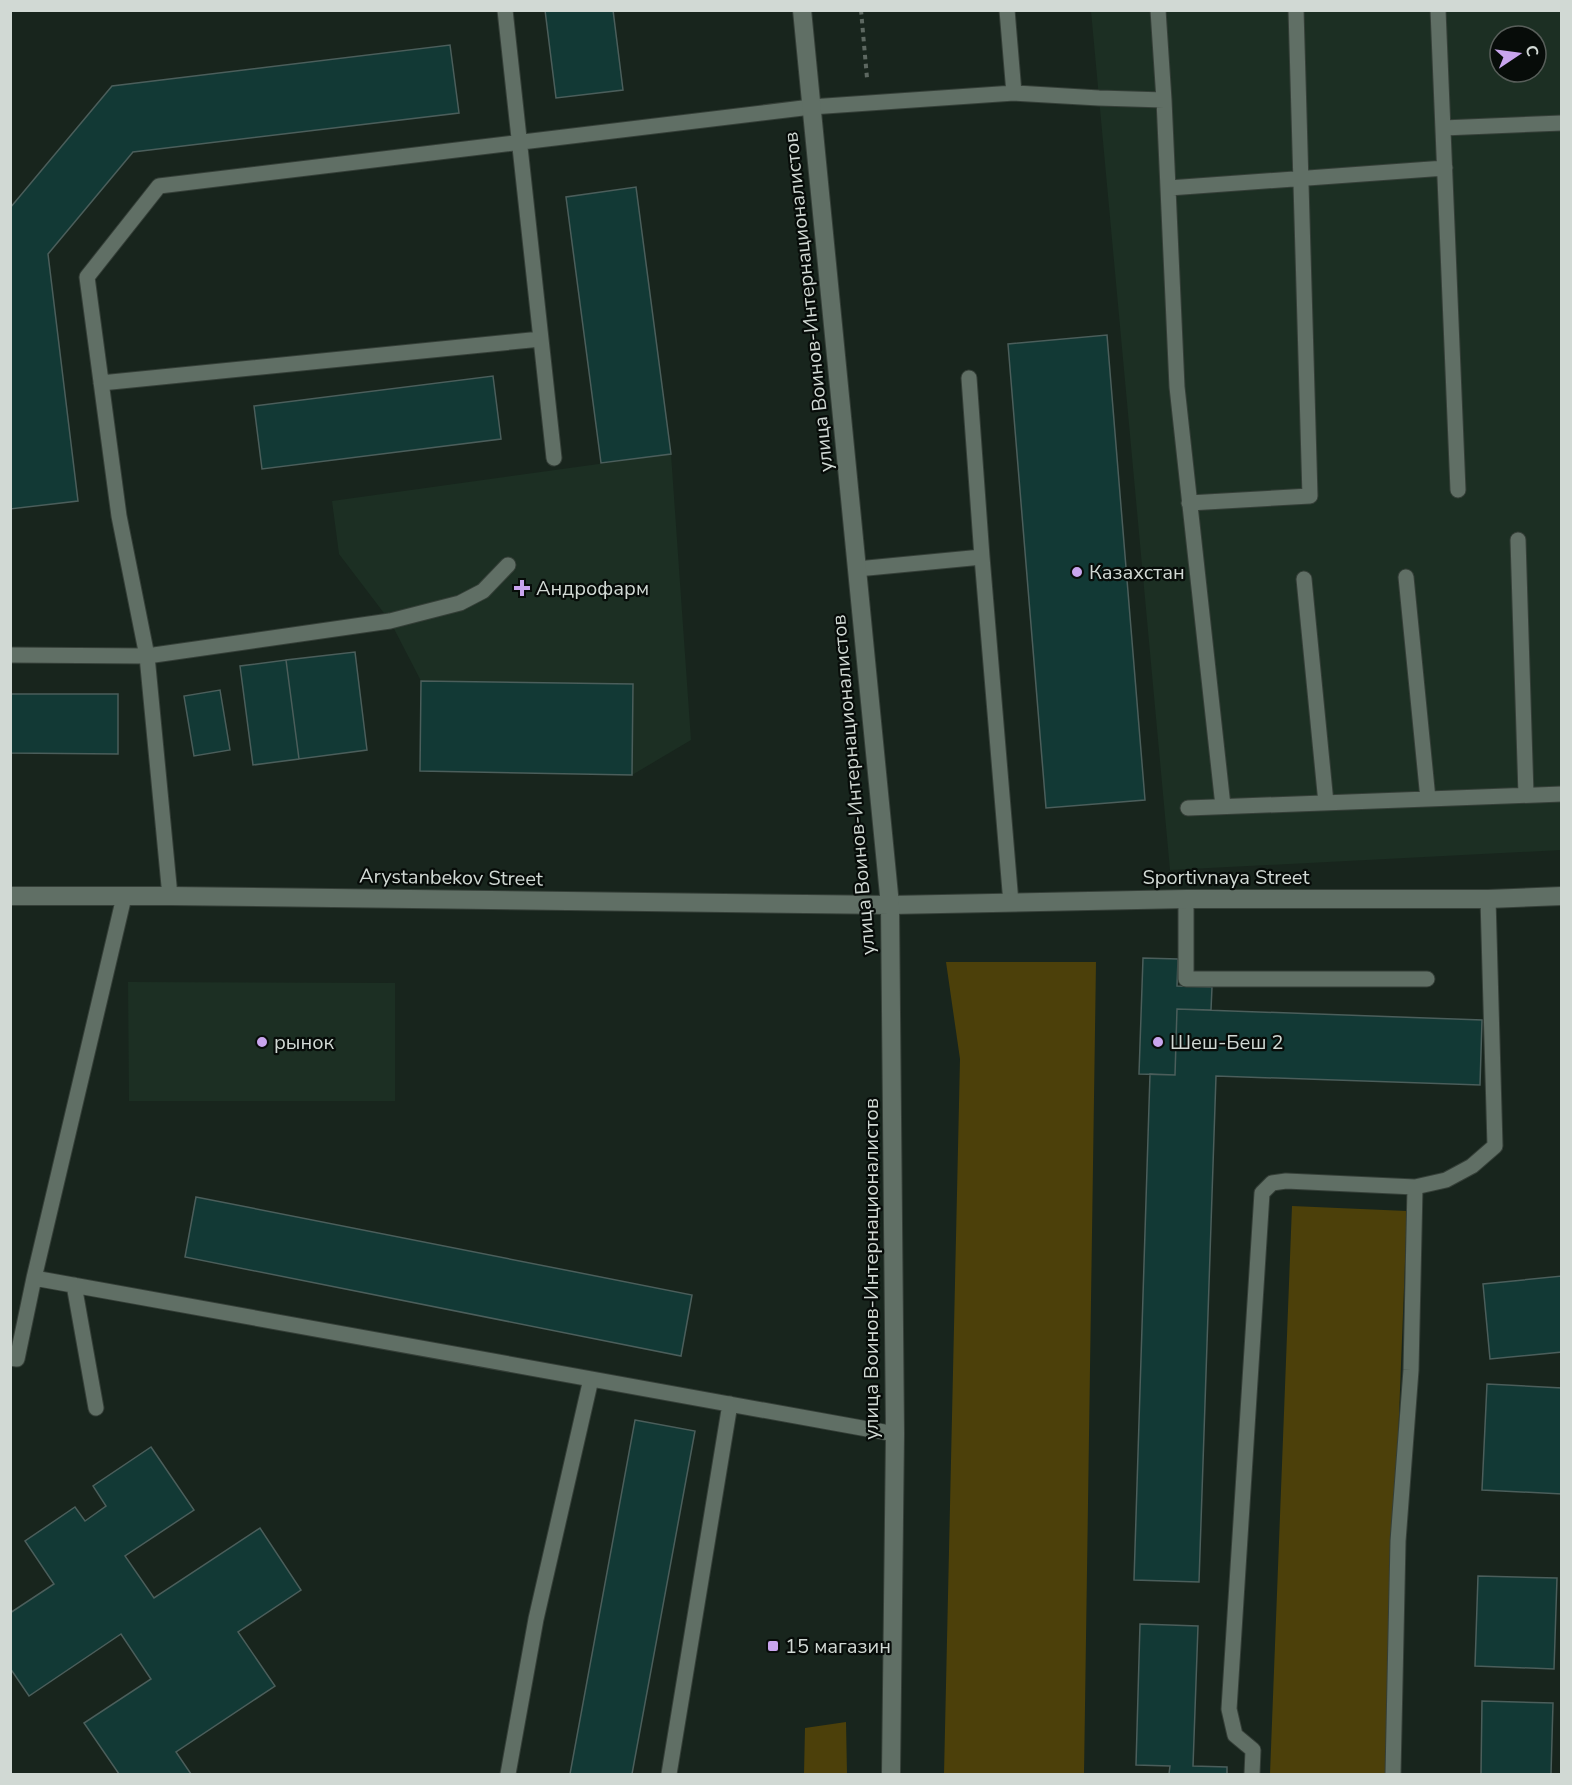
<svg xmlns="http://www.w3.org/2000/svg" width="1572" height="1785" viewBox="0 0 1572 1785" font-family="'Nunito Sans',sans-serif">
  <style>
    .built { fill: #1c2f23; fill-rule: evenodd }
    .green { fill: #4c400a }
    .building { fill: #123935; stroke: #4b5e5b; stroke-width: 1.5 }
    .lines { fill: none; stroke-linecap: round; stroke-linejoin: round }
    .lane-casing { stroke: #353f38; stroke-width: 17 }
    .street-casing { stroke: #353f38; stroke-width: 20 }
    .secondary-casing { stroke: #353f38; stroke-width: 20 }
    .path { stroke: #5d6861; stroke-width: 4; stroke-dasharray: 4.5 4.5; stroke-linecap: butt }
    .lane { stroke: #606f65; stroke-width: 15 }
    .street { stroke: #606f65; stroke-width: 18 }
    .secondary { stroke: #606f65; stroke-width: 18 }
    .poi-dot { fill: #c9a5ee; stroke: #070c09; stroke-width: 2 }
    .labels { text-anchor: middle; stroke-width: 4.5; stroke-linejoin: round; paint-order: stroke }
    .street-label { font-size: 20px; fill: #d1d9d4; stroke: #070c09 }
    .poi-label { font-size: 20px; fill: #d1d9d4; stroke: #070c09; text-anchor: start }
  </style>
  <rect width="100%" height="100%" fill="#18251d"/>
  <path class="built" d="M1091,11H1561V850L1170,870ZM1500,36H1536V72H1500Z
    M671,454L691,740L632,775L420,771L421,681L390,621L339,554L332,501Z
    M128,982L395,983V1101H129Z"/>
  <path class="green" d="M946,962H1096L1084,1774H944L960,1059Z
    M1292,1206L1407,1211L1385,1774H1270Z
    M846,1722L847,1774H804L805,1728Z"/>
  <path class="building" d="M545,10H613L623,90L556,98Z
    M450,45L459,113L133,152L48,254L78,501L10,509V208L112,86Z
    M636,187L671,454L601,463L566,197Z
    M1107,335L1145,800L1046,808L1008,344Z
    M493,376L501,439L262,469L254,406Z
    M355,652L367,750L299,759L286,660Z
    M286,660L299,759L253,765L240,666Z
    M421,681L633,684L632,775L420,771Z
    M220,690L230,750L194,756L184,696Z
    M10,694H118V754L10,753Z
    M1143,958L1178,959L1177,986L1212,987L1211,1010L1177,1009L1175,1075L1139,1074Z
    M1177,1009L1482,1020L1480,1085L1216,1076L1199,1582L1134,1580L1150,1074L1175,1075Z
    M196,1197L692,1295L681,1356L185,1257Z
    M1562,1276V1352L1490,1359L1483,1284Z
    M1487,1384L1562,1388V1494L1482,1490Z
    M635,1420L695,1431L632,1774H570Z
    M151,1447L194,1510L125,1556L154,1598L260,1528L301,1590L238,1632L275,1686L176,1752L191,1774H119L84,1723L151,1679L121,1634L29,1696L10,1668V1613L54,1584L25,1541L75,1507L85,1521L106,1506L93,1486Z
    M1478,1576L1557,1578L1554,1669L1475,1666Z
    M1140,1624L1198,1626L1193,1766L1227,1767V1774H1169L1170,1766L1136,1765Z
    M1482,1701L1553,1703L1551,1774H1481Z"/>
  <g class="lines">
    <g class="lane-casing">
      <path id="lane" d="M505,10L554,458
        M1007,10L1014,93
        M1158,10L1164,100L1177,387L1223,806
        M1438,10L1458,490
        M1443,128L1562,123
        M1169,188L1445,168
        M969,378L982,557
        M101,383L541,339
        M1189,503L1310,496L1296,10
        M1518,540L1526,795
        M857,569L982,557L1011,903
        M1406,577L1428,799
        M1304,579L1326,803
        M10,655L147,656L390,621L460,603L483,591L508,565
        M1188,808L1562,794
        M170,896L147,656L119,516L87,277L159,186L811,107L1014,93L1099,98L1164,100
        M1186,899V979H1427
        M34,1278L895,1434
        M74,1285L96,1408
        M10,1358L17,1359L34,1278L124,897
        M508,1774L536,1619L591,1379
        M669,1774L730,1404
        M1252,1774L1253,1750L1235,1735L1229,1709L1262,1193L1272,1183L1286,1181L1415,1187L1446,1180L1472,1166L1495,1146L1488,899
        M1393,1774L1398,1541L1411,1370L1415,1187"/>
    </g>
    <g class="street-casing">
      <path id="street" d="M890,905L1186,899H1488L1562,896"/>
    </g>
    <g class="secondary-casing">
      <path id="secondary" d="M802,10L890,905L895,1434L891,1774
        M10,896H170L890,905"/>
    </g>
    <path class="path" d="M861,10L867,78"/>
    <use href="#lane" class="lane"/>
    <use href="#street" class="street"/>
    <use href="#secondary" class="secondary"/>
  </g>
  <g class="poi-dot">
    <circle cx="1077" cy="572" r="6"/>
    <path d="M519 579h6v6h6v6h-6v6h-6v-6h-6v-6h6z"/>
    <circle cx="262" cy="1042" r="6"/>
    <circle cx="1158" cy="1042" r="6"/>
    <rect x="767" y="1640" width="12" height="12" rx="3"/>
  </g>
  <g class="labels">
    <g class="street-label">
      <text transform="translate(808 302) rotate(-96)" y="7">улица Воинов-Интернационалистов</text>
      <text transform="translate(853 785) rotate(-95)" y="7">улица Воинов-Интернационалистов</text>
      <text transform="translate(451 877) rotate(1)" y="7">Arystanbekov Street</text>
      <text x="1226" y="884">Sportivnaya Street</text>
      <text transform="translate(871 1269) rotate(-90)" y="7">улица Воинов-Интернационалистов</text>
    </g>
    <g class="poi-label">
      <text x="1089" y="579">Казахстан</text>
      <text x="536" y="595">Андрофарм</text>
      <text x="274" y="1049">рынок</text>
      <text x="1170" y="1049">Шеш-Беш 2</text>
      <text x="785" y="1653">15 магазин</text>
    </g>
  </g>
  <rect width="1572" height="1785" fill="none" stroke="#d1d9d4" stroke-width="24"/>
  <g transform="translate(1518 54) rotate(77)"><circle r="28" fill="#070c09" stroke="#585e5a" stroke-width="1.5"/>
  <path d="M0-4.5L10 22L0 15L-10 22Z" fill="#c9a5ee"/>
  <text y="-9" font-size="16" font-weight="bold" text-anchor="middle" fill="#d1d9d4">С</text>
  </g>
</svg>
